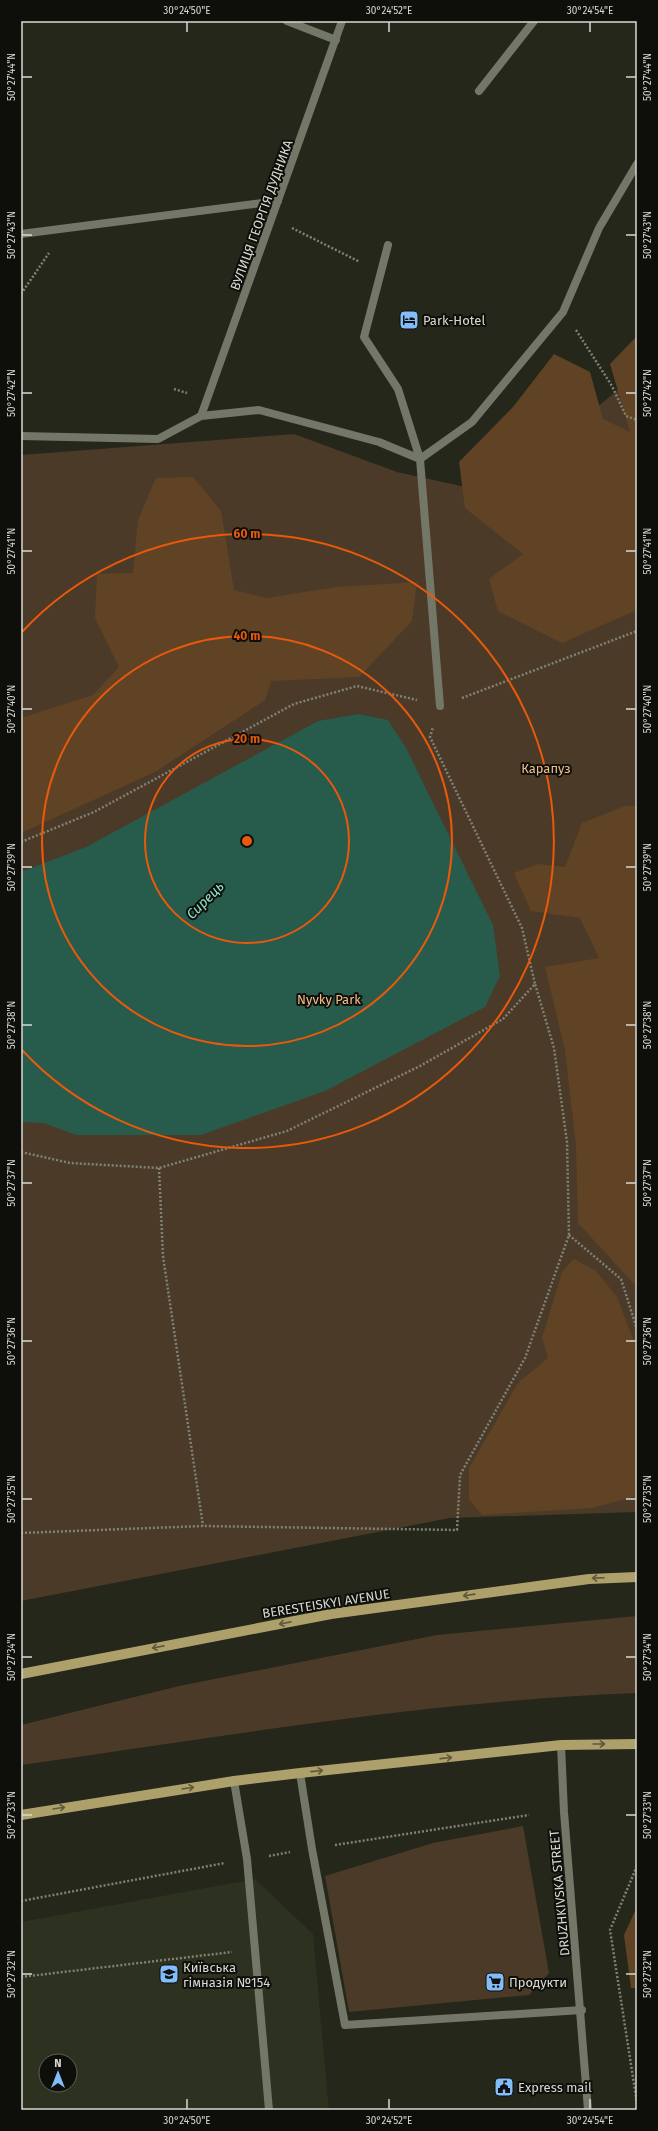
<svg xmlns="http://www.w3.org/2000/svg" width="658" height="2131" viewBox="0 0 658 2131" font-family="'Fira Sans',sans-serif">
  <style>
    .built { fill: #2d311f; fill-rule: evenodd }
    .green { fill: #4b3a28 }
    .forest { fill: #604324 }
    .water { fill: #275b4c }
    .lines { fill: none; stroke-linecap: round; stroke-linejoin: round }
    .path { stroke: #7f8277; stroke-width: 2.5; stroke-dasharray: 2 2; stroke-linecap: butt }
    .service { stroke: #737768; stroke-width: 8 }
    .minor { stroke: #737768; stroke-width: 8 }
    .primary { stroke: #ada06b; stroke-width: 10 }
    .oneway { stroke: #5e583a }
    .ticks { fill: none; stroke: #d8dad2; stroke-width: 1.5 }
    .ring { fill: none; stroke: #e8590c; stroke-width: 2 }
    .labels { text-anchor: middle; stroke-width: 4; stroke-linejoin: round; paint-order: stroke }
    .street-label { font-size: 13px; fill: #d8dad2; stroke: #0e0f0a }
    .poi-label { font-size: 13px; fill: #d8dad2; stroke: #0e0f0a; text-anchor: start }
    .park-label { font-size: 13px; fill: #f2be89; stroke: #0e0f0a }
    .water-label { font-size: 14px; font-style: italic; fill: #90e5ca; stroke: #0e0f0a }
    .centre { fill: #e8590c; stroke: #0e0f0a; stroke-width: 2 }
    .ring-label { font-size: 12px; text-anchor: middle; font-weight: bold; fill: #e8590c; stroke: #0e0f0a; stroke-width: 4; stroke-linejoin: round; paint-order: stroke }
    .neatline { fill: none; stroke: #d8dad2; stroke-width: 1.5 }
    .ticks-label { font-size: 10px; text-anchor: middle; fill: #d8dad2 }
  </style>
  <rect width="100%" height="100%" fill="#24271a"/>
  <path class="built" d="M255,1879L313,1934L329,2110H21V1922ZM46,2061H70V2085H46Z"/>
  <path class="green" d="M637,374V1512L450,1518L21,1601V455L294,434L397,472L461,486L525,467Z
    M637,1616V1693C430,1701 225,1736 21,1765V1725L179,1686L437,1635Z
    M523,1826L549,1973L529,1995L349,2012L325,1876L433,1843Z"/>
  <path class="forest" d="M637,336V610L562,643L498,611L489,579L523,554L465,508L459,462L513,407L554,354L590,372L603,419L630,432L610,364Z
    M193,477L221,511L234,590L266,598L337,587L417,582L412,621L359,677L271,681L265,700L155,772L21,833V718L93,695L119,667L95,618L97,574L133,573L138,520L156,478Z
    M625,806H637V1287L578,1223L576,1145L565,1050L545,967L599,958L580,918L531,911L514,873L538,864L565,867L582,823Z
    M574,1259L596,1271L617,1297L637,1349V1496L592,1508L482,1515L469,1499V1468L518,1383L548,1358L542,1338L562,1272Z
    M637,1907V1988H631L624,1935Z"/>
  <path class="water" d="M358,714L388,720L406,748L493,925L500,976L485,1007L325,1091L201,1135H77L43,1123L21,1122V872L86,847L318,721Z"/>
  <g class="lines">
    <path class="path" d="M292,228L360,262
      M21,294L49,253
      M576,330L612,386L626,416L637,420
      M174,389L187,393
      M462,698L637,631
      M21,842L94,812L294,704L357,686L417,700
      M21,1152L70,1163L159,1168L287,1131L420,1066L503,1019L535,984L522,928L430,737L433,727
      M159,1168L163,1256L203,1526
      M569,1235L621,1279L637,1329
      M21,1533L203,1526L457,1530L460,1475L525,1358L569,1235L567,1142L554,1048L535,984
      M335,1845L529,1815
      M269,1856L290,1852
      M637,1866L610,1930L637,2103
      M21,1901L225,1863
      M21,1977L232,1952"/>
    <path class="service" d="M287,21L336,40
      M479,91L534,21
      M21,234L278,201
      M388,245L364,337L398,389L420,459L440,706
      M201,416L259,410L379,442L420,459L472,422L563,312L599,228L637,164
      M300,1773L312,1849L345,2025L582,2010
      M234,1781L247,1859L269,2110"/>
    <path class="minor" d="M21,436L158,439L201,416L342,21
      M561,1745L564,1812L588,2110"/>
    <path class="primary" d="M21,1674L331,1614L589,1579L637,1577
      M21,1815L234,1781L300,1773L561,1745L637,1744"/>
  </g>
  <defs><path id="oneway-shaft" d="M-6 0H5M1.5-3L5.5 0L1.5 3" fill="none" stroke-width="1.6" stroke-linecap="round" stroke-linejoin="round"/></defs>
  <g class="oneway">
    <use href="#oneway-shaft" transform="translate(598 1578) rotate(178)"/>
    <use href="#oneway-shaft" transform="translate(469 1595) rotate(172)"/>
    <use href="#oneway-shaft" transform="translate(285 1623) rotate(169)"/>
    <use href="#oneway-shaft" transform="translate(158 1647) rotate(169)"/>
    <use href="#oneway-shaft" transform="translate(599 1744)"/>
    <use href="#oneway-shaft" transform="translate(446 1758) rotate(-6)"/>
    <use href="#oneway-shaft" transform="translate(317 1771) rotate(-6)"/>
    <use href="#oneway-shaft" transform="translate(188 1788) rotate(-9)"/>
    <use href="#oneway-shaft" transform="translate(59 1808) rotate(-9)"/>
  </g>
  <path class="ticks" d="M187,22V32M389,22V32M590,22V32M22,77H32M626,77H636M22,235H32M626,235H636M22,393H32M626,393H636M22,551H32M626,551H636M22,709H32M626,709H636M22,867H32M626,867H636M22,1025H32M626,1025H636M22,1183H32M626,1183H636M22,1341H32M626,1341H636M22,1499H32M626,1499H636M22,1657H32M626,1657H636M22,1815H32M626,1815H636M22,1974H32M626,1974H636M187,2099V2109M389,2099V2109M590,2099V2109"/>
  <g class="ring">
    <circle cx="247" cy="841" r="102"/>
    <circle cx="247" cy="841" r="205"/>
    <path d="M22 632A307 307 0 1 1 22 1050"/>
  </g>
  <defs>
    <g id="hotel-square" transform="scale(1)"><rect x="-9" y="-9" width="18" height="18" rx="4" fill="#83bcfa" stroke="#0e0f0a"/><path d="M-6-4.5h1.5V1H6V5H4.5V3h-9V5H-6ZM-4 0a1.8 1.8 0 1 1 3.6 0ZM.5 0V-2.5h3Q6-2.5 6 0Z" fill="#111"/></g>
    <g id="school-square" transform="scale(1)"><rect x="-9" y="-9" width="18" height="18" rx="4" fill="#83bcfa" stroke="#0e0f0a"/><path d="M0-5L7-2L0 1L-7-2ZM-4 1L0 2.5L4 1V4Q0 6-4 4Z" fill="#111"/></g>
    <g id="supermarket-square" transform="scale(1)"><rect x="-9" y="-9" width="18" height="18" rx="4" fill="#83bcfa" stroke="#0e0f0a"/><path d="M-6-5.5h2.5l.6 2H6L4.5 2H-2.5L-4.4-4H-6ZM-1.5 3.2a1.3 1.3 0 1 0 .1 0ZM3 3.2a1.3 1.3 0 1 0 .1 0Z" fill="#111"/></g>
    <g id="civic-square" transform="scale(1)"><rect x="-9" y="-9" width="18" height="18" rx="4" fill="#83bcfa" stroke="#0e0f0a"/><path d="M-.6-6.5H3V-4.5H.6V-3L4-1V1h2V6H-6V1h2V-1L-.6-3ZM-1.2 2.5V6h2.4V2.5Z" fill="#111"/></g>
  </defs>
  <g fill-rule="evenodd">
    <use href="#hotel-square" x="409" y="320"/>
    <use href="#school-square" x="169" y="1974"/>
    <use href="#supermarket-square" x="495" y="1982"/>
    <use href="#civic-square" x="504" y="2087"/>
  </g>
  <g class="labels">
    <g class="street-label">
      <text transform="translate(261 215) rotate(-70)" y="5">ВУЛИЦЯ ГЕОРГІЯ ДУДНИКА</text>
      <text transform="translate(326 1603) rotate(-9)" y="5">BERESTEISKYI AVENUE</text>
      <text transform="translate(559 1893) rotate(-95)" y="5">DRUZHKIVSKA STREET</text>
    </g>
    <g class="poi-label">
      <text x="423" y="325">Park-Hotel</text>
      <text x="183" y="1972">Київська<tspan x="183" dy="15">гімназія №154</tspan></text>
      <text x="509" y="1987">Продукти</text>
      <text x="518" y="2092">Express mail</text>
    </g>
    <g class="park-label">
      <text x="546" y="773">Карапуз</text>
      <text x="329" y="1004">Nyvky Park</text>
    </g>
    <g class="water-label">
      <text transform="translate(205 900) rotate(-45)" y="5">Сирець</text>
    </g>
  </g>
  <circle cx="247" cy="841" r="6" class="centre"/>
  <g class="ring-label">
    <text x="247" y="538">60 m</text>
    <text x="247" y="640">40 m</text>
    <text x="247" y="743">20 m</text>
  </g>
  <rect width="658" height="2131" fill="none" stroke="#0e0f0a" stroke-width="44"/>
  <g transform="translate(58 2073)"><circle r="19" fill="#0e0f0a" stroke="#5f605a"/>
  <path d="M0-3L7 15L0 10L-7 15Z" fill="#83bcfa"/>
  <text y="-6" font-size="11" font-weight="bold" text-anchor="middle" fill="#d8dad2">N</text>
  </g>
  <rect x="22" y="22" width="614" height="2087" class="neatline"/>
  <g class="ticks-label">
    <text x="187" y="14">30°24'50"E</text>
    <text x="389" y="14">30°24'52"E</text>
    <text x="590" y="14">30°24'54"E</text>
    <text transform="translate(11 77) rotate(-90)" y="4">50°27'44"N</text>
    <text transform="translate(647 77) rotate(-90)" y="4">50°27'44"N</text>
    <text transform="translate(11 235) rotate(-90)" y="4">50°27'43"N</text>
    <text transform="translate(647 235) rotate(-90)" y="4">50°27'43"N</text>
    <text transform="translate(11 393) rotate(-90)" y="4">50°27'42"N</text>
    <text transform="translate(647 393) rotate(-90)" y="4">50°27'42"N</text>
    <text transform="translate(11 551) rotate(-90)" y="4">50°27'41"N</text>
    <text transform="translate(647 551) rotate(-90)" y="4">50°27'41"N</text>
    <text transform="translate(11 709) rotate(-90)" y="4">50°27'40"N</text>
    <text transform="translate(647 709) rotate(-90)" y="4">50°27'40"N</text>
    <text transform="translate(11 867) rotate(-90)" y="4">50°27'39"N</text>
    <text transform="translate(647 867) rotate(-90)" y="4">50°27'39"N</text>
    <text transform="translate(11 1025) rotate(-90)" y="4">50°27'38"N</text>
    <text transform="translate(647 1025) rotate(-90)" y="4">50°27'38"N</text>
    <text transform="translate(11 1183) rotate(-90)" y="4">50°27'37"N</text>
    <text transform="translate(647 1183) rotate(-90)" y="4">50°27'37"N</text>
    <text transform="translate(11 1341) rotate(-90)" y="4">50°27'36"N</text>
    <text transform="translate(647 1341) rotate(-90)" y="4">50°27'36"N</text>
    <text transform="translate(11 1499) rotate(-90)" y="4">50°27'35"N</text>
    <text transform="translate(647 1499) rotate(-90)" y="4">50°27'35"N</text>
    <text transform="translate(11 1657) rotate(-90)" y="4">50°27'34"N</text>
    <text transform="translate(647 1657) rotate(-90)" y="4">50°27'34"N</text>
    <text transform="translate(11 1815) rotate(-90)" y="4">50°27'33"N</text>
    <text transform="translate(647 1815) rotate(-90)" y="4">50°27'33"N</text>
    <text transform="translate(11 1974) rotate(-90)" y="4">50°27'32"N</text>
    <text transform="translate(647 1974) rotate(-90)" y="4">50°27'32"N</text>
    <text x="187" y="2124">30°24'50"E</text>
    <text x="389" y="2124">30°24'52"E</text>
    <text x="590" y="2124">30°24'54"E</text>
  </g>
</svg>
